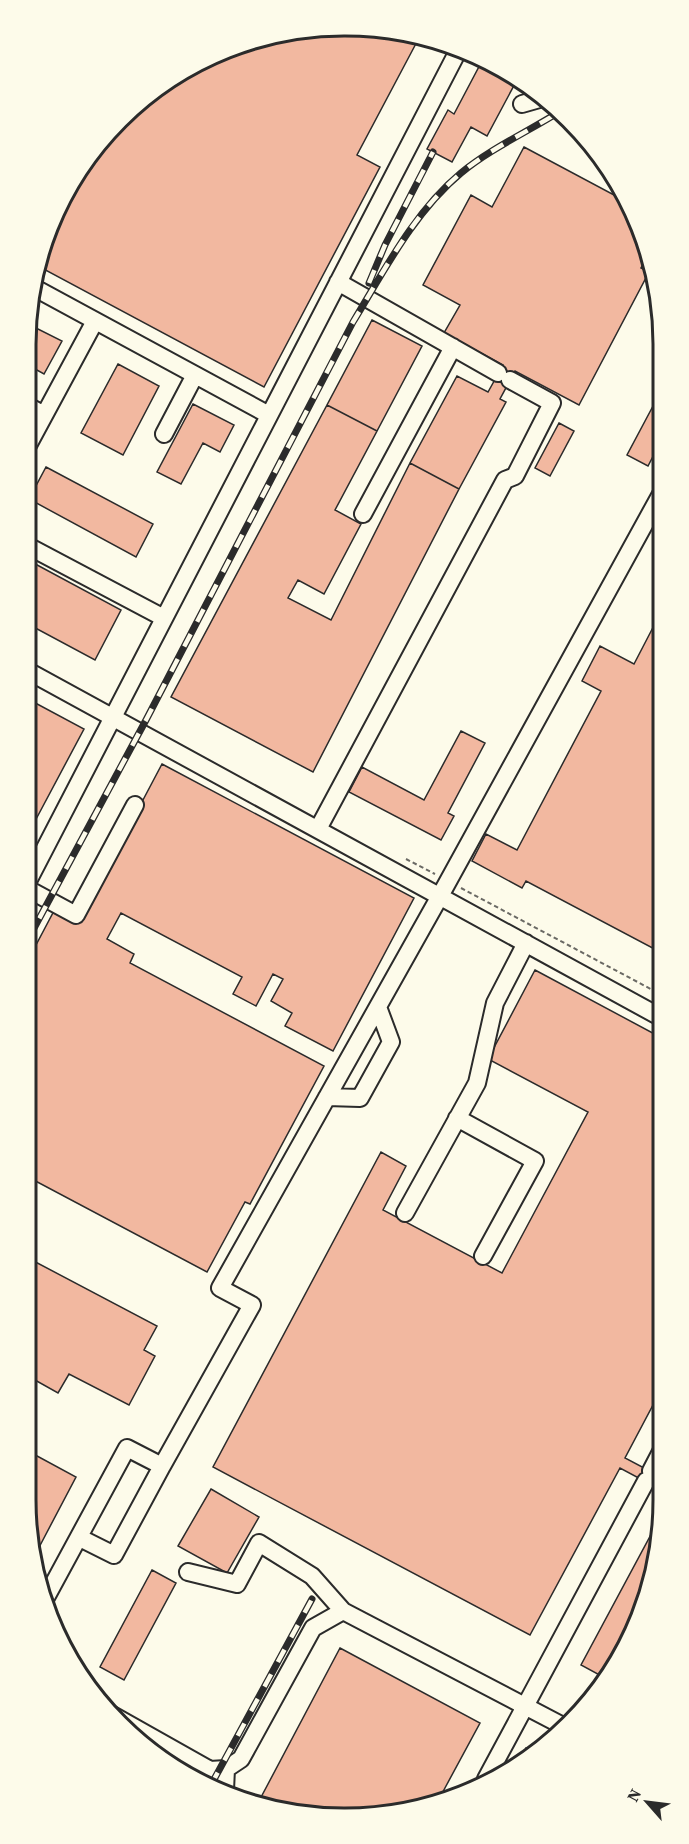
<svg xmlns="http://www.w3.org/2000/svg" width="689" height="1844" viewBox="0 0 689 1844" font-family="'Source Serif 4',serif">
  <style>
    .building { fill: #f2b8a0; stroke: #2b2b2b; stroke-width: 1.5 }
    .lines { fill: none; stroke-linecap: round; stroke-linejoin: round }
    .minor-casing { stroke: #2b2b2b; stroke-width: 20 }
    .path { stroke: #6a6964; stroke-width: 2; stroke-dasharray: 4.5 3; stroke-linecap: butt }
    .minor { stroke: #fdfbea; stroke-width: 16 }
    .rail-casing { stroke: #2b2b2b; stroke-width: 7 }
    .rail { stroke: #fdfbea; stroke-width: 4.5; stroke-dasharray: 14; stroke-linecap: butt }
    .rim { fill: none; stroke: #2b2b2b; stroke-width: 3 }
  </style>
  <rect width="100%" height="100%" fill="#fdfbea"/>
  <path class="building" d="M303,28L420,36L357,155L380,167L264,387L36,265L92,150L185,68Z
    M482,61L518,78L487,136L471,127L452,162L427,149L448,110L454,114Z
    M524,147L631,204L647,258L641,268L649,272L579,405L515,371L500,399L506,402L459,489L410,463L457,376L488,392L503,365L444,333L460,305L423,285L471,195L492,207Z
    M372,320L422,346L377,431L327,405Z
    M28,324L62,341L44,374L26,364Z
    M118,364L159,386L123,455L81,433Z
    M661,391V441L648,466L627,455Z
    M193,404L234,425L220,452L203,443L181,484L157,472Z
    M327,405L377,431L335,510L361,524L324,594L298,580L288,598L331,620L410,463L459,489L313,772L171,697Z
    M559,423L574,431L550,476L535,468Z
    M46,467L153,524L136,557L29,499Z
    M26,559L121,610L95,660L26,623Z
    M661,612L662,953L526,881L522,888L472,861L486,834L517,850L601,691L582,681L600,646L634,664Z
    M26,698L84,729L26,838Z
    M461,731L485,743L448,813L454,816L441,840L349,792L362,767L424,800Z
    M162,764L414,898L333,1051L285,1026L292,1013L271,1001L283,979L273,974L256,1006L233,994L242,977L121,913L107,939L134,954L130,963L324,1066L250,1204L245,1202L207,1272L26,1176V964L55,909L79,921Z
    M535,970L662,1038L663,1386L625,1458L663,1478V1491L620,1468L530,1635L213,1467L381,1152L406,1166L383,1210L502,1273L588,1112L488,1059Z
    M26,1257L157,1326L144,1350L155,1356L129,1405L69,1374L58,1393L26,1375Z
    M26,1450L76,1477L35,1555L26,1500Z
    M211,1489L259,1517L227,1573L178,1546Z
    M662,1514L653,1582L605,1678L581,1665Z
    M152,1570L176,1583L124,1680L100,1667Z
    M340,1648L480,1723L439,1799L407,1812L303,1816L259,1801Z
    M526,1748L535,1752L516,1767Z"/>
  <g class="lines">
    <g class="minor-casing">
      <path id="minor" d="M522,104L543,98
        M338,282L498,373
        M33,287L269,415
        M26,405L44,415
        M164,434L195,375
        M26,449L95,321
        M363,514L453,347
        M26,545L164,618
        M26,670L662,1018
        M318,829L505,480L515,476L552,403L510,380
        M26,885L458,51
        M26,888L76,915L135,805
        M327,1097L360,1098L391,1042L378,1007
        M457,1118L535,1161L483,1256
        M405,1213L477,1083L495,1003L526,943
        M651,1471L663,1448
        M80,1538L114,1555L162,1466
        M188,1572L237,1584L259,1543L312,1576L343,1611
        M43,1603L127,1448L162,1466L252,1305L220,1288L440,896L661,494
        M107,1712L210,1770L226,1769L241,1759L313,1628L343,1611L563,1726
        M486,1779L646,1481
        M225,1790L226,1769"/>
    </g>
    <path class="path" d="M406,859L435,874
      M461,888L662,995"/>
    <use href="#minor" class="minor"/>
    <g class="rail-casing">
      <path id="rail" d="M369,283L385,245L433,152
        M26,943L146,720L353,322C384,271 414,212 461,173C490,149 527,132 559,112
        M211,1785L312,1599"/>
    </g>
    <use href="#rail" class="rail"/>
  </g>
  <path d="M0 0H689V1844H0ZM344 36H345A308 308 0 0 1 653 344V1500A308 308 0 0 1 345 1808H344A308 308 0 0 1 36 1500V344A308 308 0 0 1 344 36Z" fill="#fdfbea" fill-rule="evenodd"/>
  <path class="rim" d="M344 36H345A308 308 0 0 1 653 344V1500A308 308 0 0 1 345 1808H344A308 308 0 0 1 36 1500V344A308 308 0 0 1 344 36Z"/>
  <g transform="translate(647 1802) rotate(298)" stroke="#fdfbea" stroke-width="4.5" paint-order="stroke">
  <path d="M0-4.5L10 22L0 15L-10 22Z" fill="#2b2b2b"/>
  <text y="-9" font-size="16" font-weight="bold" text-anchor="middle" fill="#2b2b2b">N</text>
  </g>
</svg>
